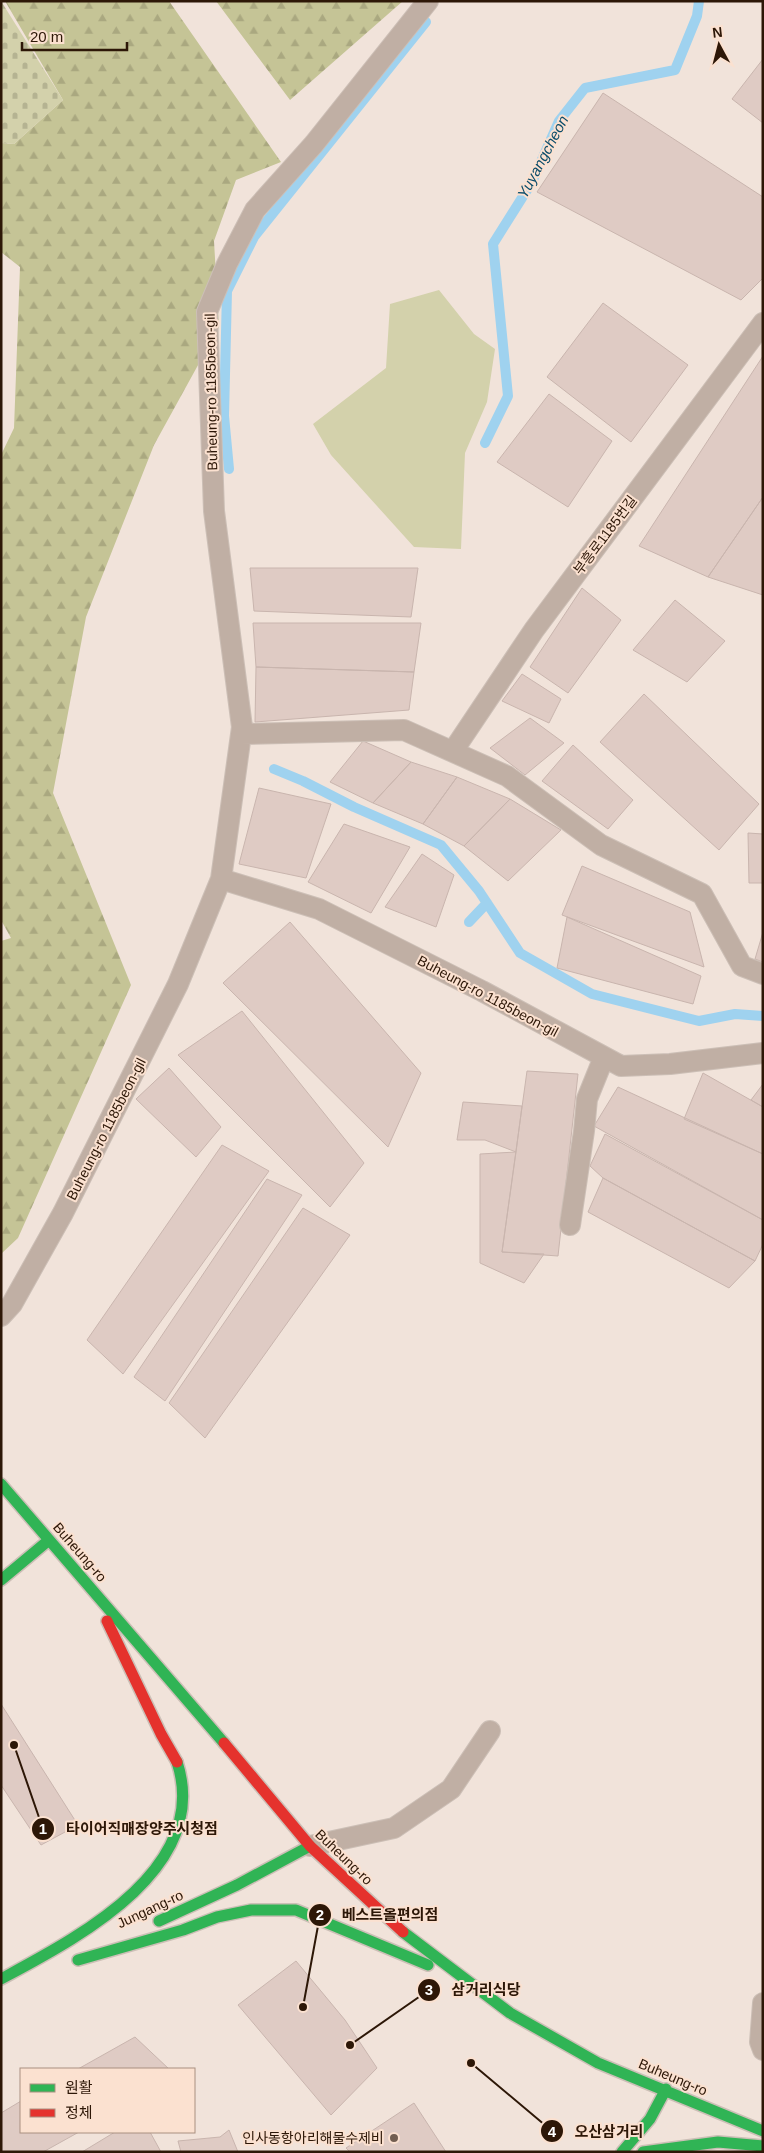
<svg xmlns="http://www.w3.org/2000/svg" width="764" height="2153" viewBox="0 0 764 2153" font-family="Helvetica,'Noto Sans KR',sans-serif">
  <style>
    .grass { fill: #d3d1ab }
    .forest { fill: url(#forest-firs) }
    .cemetery { fill: url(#cemetery-stones) }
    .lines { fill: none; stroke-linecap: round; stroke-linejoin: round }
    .stream { stroke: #9fd2ef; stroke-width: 10 }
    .building { fill: #dfcbc4; stroke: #c9b5ae }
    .lane-casing { stroke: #ccbfb6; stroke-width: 22 }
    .fast-casing { stroke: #ccbfb6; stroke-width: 14 }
    .jam-casing { stroke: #ccbfb6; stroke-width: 14 }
    .lane { stroke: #c0afa4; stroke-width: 20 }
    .fast { stroke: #30b455; stroke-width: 11 }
    .jam { stroke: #e5322d; stroke-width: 11 }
    .poi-dot { fill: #725e51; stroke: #fbe1d0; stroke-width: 2 }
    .labels { text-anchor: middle; stroke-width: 4; stroke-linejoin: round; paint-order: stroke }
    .street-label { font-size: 14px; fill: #2d1707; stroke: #fbe1d0 }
    .poi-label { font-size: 14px; fill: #2d1707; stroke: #fbe1d0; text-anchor: end }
    .water-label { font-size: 15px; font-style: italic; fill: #0a4c6a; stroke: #fbe1d0 }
    .leader { fill: none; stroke: #2d1707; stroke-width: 2 }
    .callout-dot { fill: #2d1707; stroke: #fbe1d0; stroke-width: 2 }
    .mark-label { font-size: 15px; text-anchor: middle; font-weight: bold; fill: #fff }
    .callout-label { font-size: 15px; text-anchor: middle; font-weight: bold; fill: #2d1707; stroke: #fbe1d0; stroke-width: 4; stroke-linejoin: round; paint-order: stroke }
  </style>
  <defs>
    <pattern id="forest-firs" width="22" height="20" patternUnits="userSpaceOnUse" patternTransform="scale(1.25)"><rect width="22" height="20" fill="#c5c496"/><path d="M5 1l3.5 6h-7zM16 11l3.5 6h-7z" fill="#aaa880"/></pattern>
    <pattern id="cemetery-stones" width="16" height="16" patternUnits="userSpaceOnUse" patternTransform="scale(1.25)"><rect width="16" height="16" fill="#d3d1ab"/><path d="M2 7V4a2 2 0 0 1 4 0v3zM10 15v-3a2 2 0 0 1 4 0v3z" fill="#b5b392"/></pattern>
  </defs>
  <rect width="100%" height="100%" fill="#f1e3da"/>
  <path class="grass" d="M439,290L474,334L495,349L487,402L465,453L461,549L414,547L331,455L313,424L386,368L390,304Z"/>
  <path class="forest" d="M5,1H169L281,162L236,180L214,241L219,327L154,445L86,617L53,793L131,985L18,1238L1,1254V941L11,938L1,920V455L14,428L20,267L1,252V143L14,144L63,100Z
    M216,1H403L290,100Z"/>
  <path class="cemetery" d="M1,1L63,100L14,144L1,143Z"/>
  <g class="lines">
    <path class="stream" d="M485,443L508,396L493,244L532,182L559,121L585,88L675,70L697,16L699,1
      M229,469L224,416L227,291L254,237L426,22
      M274,769L303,781L354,807L441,845L479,891L520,953L592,994L699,1021L735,1014L763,1016
      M469,922L487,903"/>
  </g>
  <path class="building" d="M763,59V123L732,99Z
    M603,93L763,197V278L741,300L537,192Z
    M603,303L688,365L631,442L547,377Z
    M763,356V497L708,577L639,546Z
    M549,394L612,441L568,507L497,462Z
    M763,497V595L708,577Z
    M250,568H418L411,617L254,611Z
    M582,588L621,620L568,693L530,667Z
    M675,600L725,641L687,682L633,650Z
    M253,623H421L414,672L256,667Z
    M256,667L414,672L409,710L255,722Z
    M522,674L561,699L549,723L502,701Z
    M644,694L759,804L719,850L600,742Z
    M530,718L564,743L525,775L490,748Z
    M363,741L411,762L373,803L330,782Z
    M573,745L633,800L608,829L542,781Z
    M411,762L457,777L423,824L373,803Z
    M457,777L510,799L464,846L423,824Z
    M259,788L331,804L306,878L239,864Z
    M510,799L561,830L508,881L464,846Z
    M344,824L410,847L371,913L308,882Z
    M748,833L763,834V883H749Z
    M422,854L454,875L436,927L385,907Z
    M582,866L690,912L704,967L562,915Z
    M567,917L701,976L693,1004L557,968Z
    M290,922L421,1073L388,1147L223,983Z
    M763,932V962L755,959Z
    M242,1011L364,1163L330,1207L178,1055Z
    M169,1068L221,1127L196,1157L136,1099Z
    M527,1071L578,1074L558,1256L502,1252Z
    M703,1073L763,1107V1154L684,1119Z
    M763,1084V1107L751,1100Z
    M618,1087L763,1154V1220L594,1126Z
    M463,1102L522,1106L516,1152L485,1140H457Z
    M605,1134L763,1220V1244L755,1261L603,1178L590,1166Z
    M222,1145L269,1171L123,1374L87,1340Z
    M516,1152L502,1252L544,1254L524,1283L480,1263V1154Z
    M603,1178L755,1261L729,1288L588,1212Z
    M267,1179L302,1195L165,1401L134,1377Z
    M303,1208L350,1235L205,1438L169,1403Z
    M1,1704L78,1825L41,1845L1,1785Z
    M296,1961L345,2020L377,2068L331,2115L238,2005Z
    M135,2037L169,2069H78Z
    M21,2101V2132H79L43,2152H1V2113Z
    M414,2103L446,2152H350L346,2148Z
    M229,2130L238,2152H181L178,2141L220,2137Z
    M115,2132H150L161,2152H82Z"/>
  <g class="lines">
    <g class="lane-casing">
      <path id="lane" d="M241,734L404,730L507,776L601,845L702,894L742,966L763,974
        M453,751L534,630L763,323
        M221,879L319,909L482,991L621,1066L670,1064L763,1053
        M570,1225L584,1131L587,1099L604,1057
        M1,1316L12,1304L63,1213L178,984L221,879L242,727L214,511L207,312L227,264L255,210L314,144L428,1
        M310,1846L394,1828L451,1789L490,1731
        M763,2003L760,2042L763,2050"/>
    </g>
    <g class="fast-casing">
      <path id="fast" d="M1,1484L224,1743
        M1,1580L49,1540
        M159,1921L237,1885L310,1846
        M403,1932L510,2013L598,2063L763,2131
        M78,1960L183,1930L217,1917L251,1910H296L428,1965
        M1,1979C77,1938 212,1869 177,1762
        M622,2152L650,2119L666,2089
        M643,2152L718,2142L763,2146"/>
    </g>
    <g class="jam-casing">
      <path id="jam" d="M107,1621L161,1734L177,1762
        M224,1743L310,1846L403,1932"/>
    </g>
    <use href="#lane" class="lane"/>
    <use href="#fast" class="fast"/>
    <use href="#jam" class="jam"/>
  </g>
  <circle class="poi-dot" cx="394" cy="2138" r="5"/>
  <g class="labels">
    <g class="street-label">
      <text transform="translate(211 392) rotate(-91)" y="5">Buheung-ro 1185beon-gil</text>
      <text transform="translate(605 535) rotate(-53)" y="5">부흥로1185번길</text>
      <text transform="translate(488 996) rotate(28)" y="5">Buheung-ro 1185beon-gil</text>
      <text transform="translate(106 1129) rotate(-63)" y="5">Buheung-ro 1185beon-gil</text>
      <text transform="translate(80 1552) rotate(49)" y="5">Buheung-ro</text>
      <text transform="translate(344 1857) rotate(44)" y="5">Buheung-ro</text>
      <text transform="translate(150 1909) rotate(-25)" y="5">Jungang-ro</text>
      <text transform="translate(673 2077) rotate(23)" y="5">Buheung-ro</text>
    </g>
    <g class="poi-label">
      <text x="384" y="2143">인사동항아리해물수제비</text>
    </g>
    <g class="water-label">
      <text transform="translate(543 157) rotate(-62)" y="5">Yuyangcheon</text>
    </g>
  </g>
  <path class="leader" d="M14 1745L43 1829M303 2007L320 1915M350 2045L429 1990M471 2063L552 2131"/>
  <g class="callout-dot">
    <circle cx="14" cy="1745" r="5"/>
    <circle cx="303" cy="2007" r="5"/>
    <circle cx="350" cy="2045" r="5"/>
    <circle cx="471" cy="2063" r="5"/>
    <circle cx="43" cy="1829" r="12"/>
    <circle cx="320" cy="1915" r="12"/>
    <circle cx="429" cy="1990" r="12"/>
    <circle cx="552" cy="2131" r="12"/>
  </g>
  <g class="mark-label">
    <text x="43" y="1834">1</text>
    <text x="320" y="1920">2</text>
    <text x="429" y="1995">3</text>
    <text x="552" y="2137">4</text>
  </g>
  <g class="callout-label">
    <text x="142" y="1834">타이어직매장양주시청점</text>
    <text x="390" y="1920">베스트올편의점</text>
    <text x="486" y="1995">삼거리식당</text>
    <text x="609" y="2137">오산삼거리</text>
  </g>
  <rect width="764" height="2153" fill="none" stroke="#2d1707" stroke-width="5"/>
  <rect x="20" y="2068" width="175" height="65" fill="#fbe1d0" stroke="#a99080"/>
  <rect x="30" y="2084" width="25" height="8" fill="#30b455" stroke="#a99080"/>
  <text x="65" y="2093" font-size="15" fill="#2d1707">원활</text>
  <rect x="30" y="2109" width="25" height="8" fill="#e5322d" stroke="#a99080"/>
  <text x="65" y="2118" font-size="15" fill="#2d1707">정체</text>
  <g transform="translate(719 45) rotate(353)" stroke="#fbe1d0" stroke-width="4" paint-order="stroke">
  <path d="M0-4L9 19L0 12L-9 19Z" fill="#2d1707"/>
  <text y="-8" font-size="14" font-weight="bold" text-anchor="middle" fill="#2d1707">N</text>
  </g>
  <path d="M22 42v8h105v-8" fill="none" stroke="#2d1707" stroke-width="2.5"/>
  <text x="30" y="42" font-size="15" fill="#2d1707" stroke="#fbe1d0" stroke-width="4" paint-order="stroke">20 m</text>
</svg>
